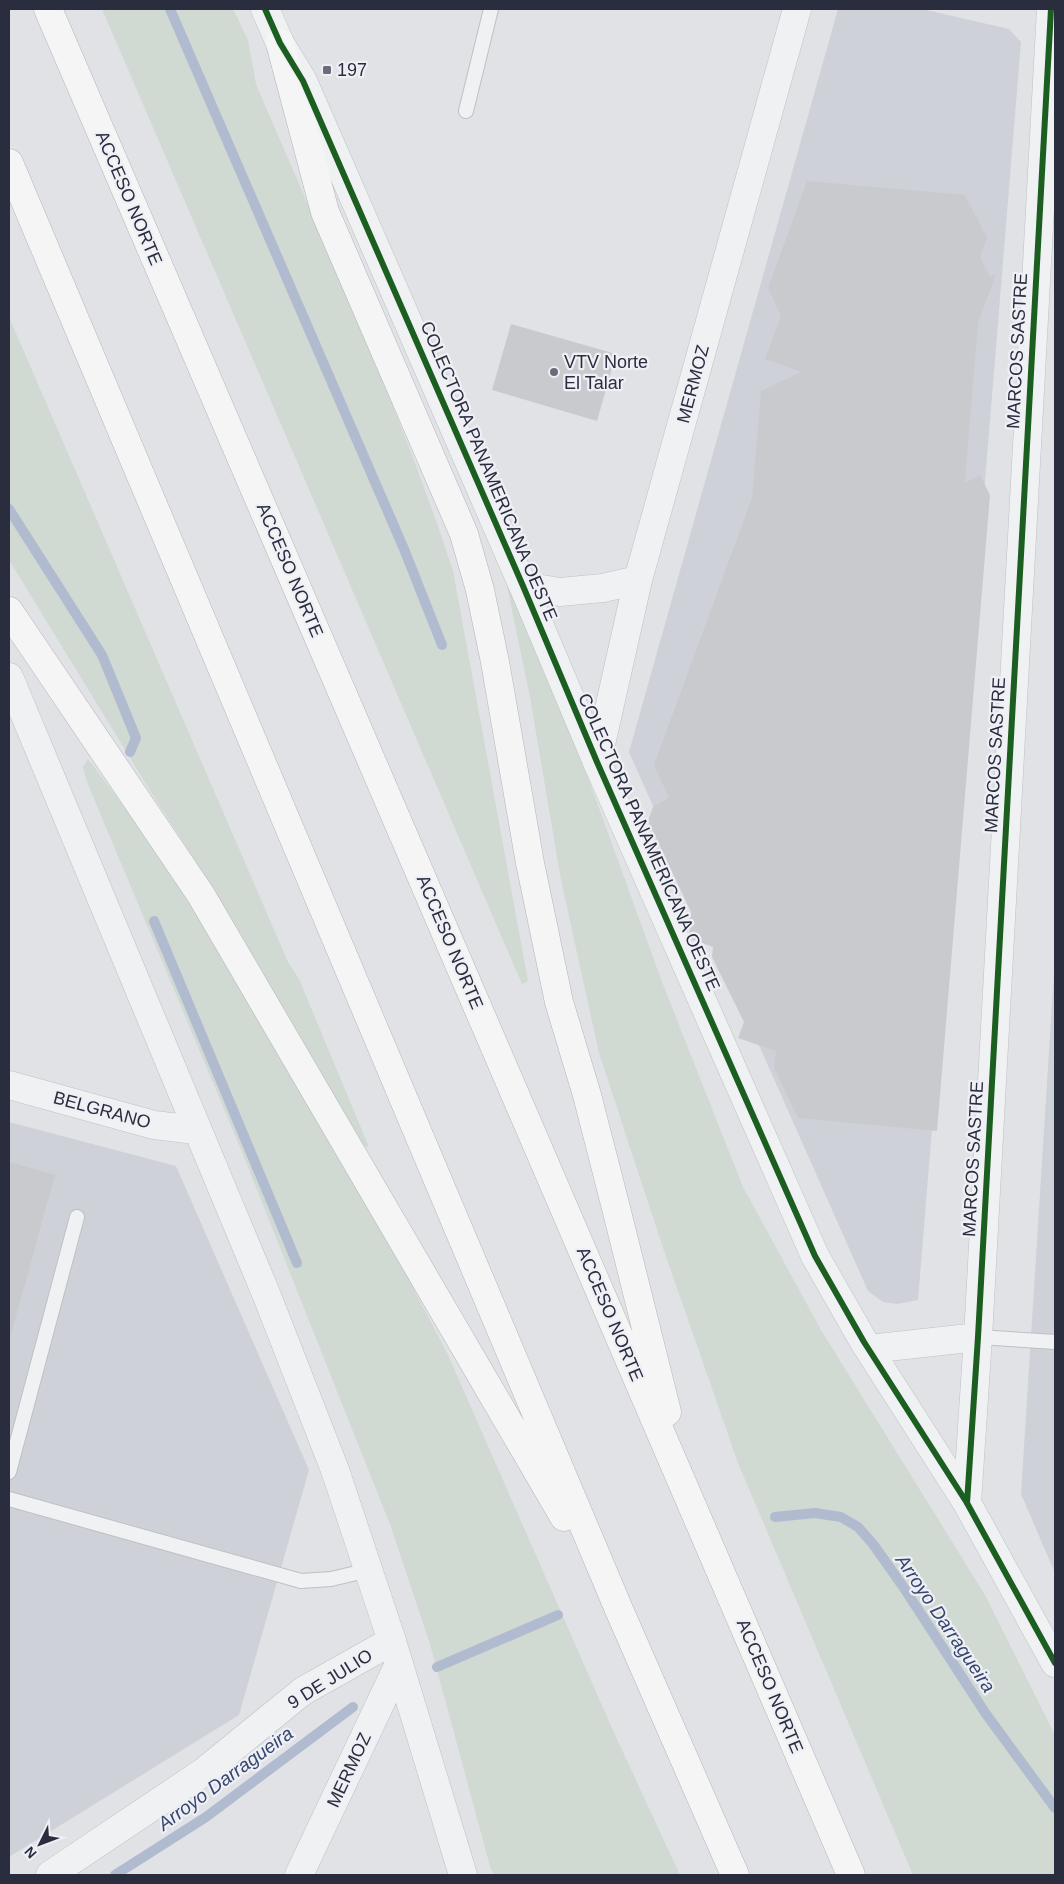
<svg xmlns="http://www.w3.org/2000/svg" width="1064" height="1884" viewBox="0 0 1064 1884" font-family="Helvetica,sans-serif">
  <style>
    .built { fill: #cfd1d9 }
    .green { fill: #d0d9d2 }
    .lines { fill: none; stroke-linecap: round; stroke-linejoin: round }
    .stream { stroke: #b1bbd0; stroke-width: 10 }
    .building { fill: #c9cace }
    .service-casing { stroke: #bfc0c4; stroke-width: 16 }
    .minor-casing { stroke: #bfc0c4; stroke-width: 29 }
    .tertiary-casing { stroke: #bfc0c4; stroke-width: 29 }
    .motorway-casing { stroke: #b4b5ba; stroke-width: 29 }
    .service { stroke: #f0f1f3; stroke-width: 14 }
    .minor { stroke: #f0f1f3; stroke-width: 28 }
    .tertiary { stroke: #f0f1f3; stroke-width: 28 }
    .motorway { stroke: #f5f5f6; stroke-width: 28 }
    .cycleway-casing { stroke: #eff0f5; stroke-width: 9 }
    .cycleway { stroke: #1b5e20; stroke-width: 6 }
    .poi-dot { fill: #696c79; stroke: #eff0f5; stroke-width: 2 }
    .labels { text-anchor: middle; stroke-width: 4.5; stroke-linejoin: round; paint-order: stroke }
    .poi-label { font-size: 18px; fill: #292d3e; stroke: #eff0f5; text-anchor: start }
    .street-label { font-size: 18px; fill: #292d3e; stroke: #eff0f5 }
    .water-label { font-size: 19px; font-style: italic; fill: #36476f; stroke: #eff0f5 }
  </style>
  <rect width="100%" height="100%" fill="#e1e2e6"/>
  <path class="built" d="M838,9H922L1009,29L1021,42L918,1300L897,1304L883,1302L868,1291L629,752Z
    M1055,956V1573L1021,1494Z
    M9,1122L176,1166L309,1470L239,1715L9,1857Z"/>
  <path class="green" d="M102,9H233L248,40L256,84C324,244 399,405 453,571L528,981L522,984Z
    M9,317L288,962L299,979L369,1147L362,1146L202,871L154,797L9,560Z
    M502,562L553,681L662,982L743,1187L821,1330L985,1595L1055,1735V1875H913L738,1463L663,1248L599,1053L561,880L530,697Z
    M88,759L202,910L381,1226L448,1355L615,1735L680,1875H495L491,1870L430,1644L391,1527L242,1152L87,782L83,767Z"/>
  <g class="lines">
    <path class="stream" d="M170,9L404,549L442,645
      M9,509L102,655L136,738L130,752
      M154,921L297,1263
      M775,1517L815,1513L841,1517L858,1527L873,1544L904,1588L986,1714L1055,1808
      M437,1667L558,1615
      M115,1875L206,1817L353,1707"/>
  </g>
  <path class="building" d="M807,181L965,195L987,238L980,257L990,277L996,274L978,323L965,483L980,475L990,495L937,1131L798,1118L774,1068L776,1051L738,1038L744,1022L712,957L713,947L689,938L691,912L648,821L653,807L669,798L654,765L752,498L761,391L801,372L765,359L781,316L768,288Z
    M511,324L616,354L597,421L492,390Z
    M9,1162L55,1175L9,1342Z"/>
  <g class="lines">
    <g class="service-casing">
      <path id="service" d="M466,111L491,9
        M978,1337L1055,1342
        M9,1472L77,1217
        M9,1499L301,1581L331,1579L369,1570"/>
    </g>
    <g class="minor-casing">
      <path id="minor" d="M523,586L560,592L603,588L638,580
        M597,762L638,580L797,9
        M50,1875L202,1773L303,1691L392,1641
        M299,1875L399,1664"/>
    </g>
    <g class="tertiary-casing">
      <path id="tertiary" d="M265,9L280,43L303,81L523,586L597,762L815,1256L864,1342L967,1503L1055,1663
        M9,677L267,1296L335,1470L392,1641L463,1875
        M9,1085L154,1125L196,1130
        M869,1349L978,1337
        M967,1503L978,1337L1051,9"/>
    </g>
    <g class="motorway-casing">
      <path id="motorway" d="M48,9L851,1875
        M280,43L325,212L464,534L480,590L495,662L530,863L559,1002L587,1095L616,1208L667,1412
        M9,163L620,1612L735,1875
        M9,611L201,895L564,1517"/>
    </g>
    <use href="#service" class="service"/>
    <use href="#minor" class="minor"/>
    <use href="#tertiary" class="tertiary"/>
    <use href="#motorway" class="motorway"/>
    <g class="cycleway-casing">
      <path id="cycleway" d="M265,9L280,43L303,81L523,586L597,762L815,1256L864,1342L967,1503L1055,1663
        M967,1503L978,1337L1051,9"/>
    </g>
    <use href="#cycleway" class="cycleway"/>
  </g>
  <g class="poi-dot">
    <rect x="322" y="65" width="10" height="10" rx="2.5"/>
    <circle cx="554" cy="372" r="5"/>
  </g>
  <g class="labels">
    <g class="poi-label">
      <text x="337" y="76">197</text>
      <text x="564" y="368">VTV Norte<tspan x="564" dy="21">El Talar</tspan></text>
    </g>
    <g class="street-label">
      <text transform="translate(129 198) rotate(67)" y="6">ACCESO NORTE</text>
      <text transform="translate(1017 351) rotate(-87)" y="6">MARCOS SASTRE</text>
      <text transform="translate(693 384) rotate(-75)" y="6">MERMOZ</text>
      <text transform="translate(489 471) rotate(67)" y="6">COLECTORA PANAMERICANA OESTE</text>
      <text transform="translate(290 570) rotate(67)" y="6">ACCESO NORTE</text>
      <text transform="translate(995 755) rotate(-87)" y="6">MARCOS SASTRE</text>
      <text transform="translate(649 842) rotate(66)" y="6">COLECTORA PANAMERICANA OESTE</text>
      <text transform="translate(450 942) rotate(67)" y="6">ACCESO NORTE</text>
      <text transform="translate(102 1110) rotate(15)" y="6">BELGRANO</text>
      <text transform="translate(973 1159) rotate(-87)" y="6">MARCOS SASTRE</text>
      <text transform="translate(610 1314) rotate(67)" y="6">ACCESO NORTE</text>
      <text transform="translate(330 1679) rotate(-32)" y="6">9 DE JULIO</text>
      <text transform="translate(770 1686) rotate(67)" y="6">ACCESO NORTE</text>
      <text transform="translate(349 1770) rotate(-65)" y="6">MERMOZ</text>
    </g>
    <g class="water-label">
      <text transform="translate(946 1623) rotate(56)" y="7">Arroyo Darragueira</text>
      <text transform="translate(225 1778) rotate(-36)" y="7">Arroyo Darragueira</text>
    </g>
  </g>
  <rect width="1064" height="1884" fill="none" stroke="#292d3e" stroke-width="20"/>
  <g transform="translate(40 1844) rotate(228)" stroke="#eff0f5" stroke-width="4" paint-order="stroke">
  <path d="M0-4L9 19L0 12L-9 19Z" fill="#292d3e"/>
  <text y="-8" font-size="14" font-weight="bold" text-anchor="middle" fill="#292d3e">N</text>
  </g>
</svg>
